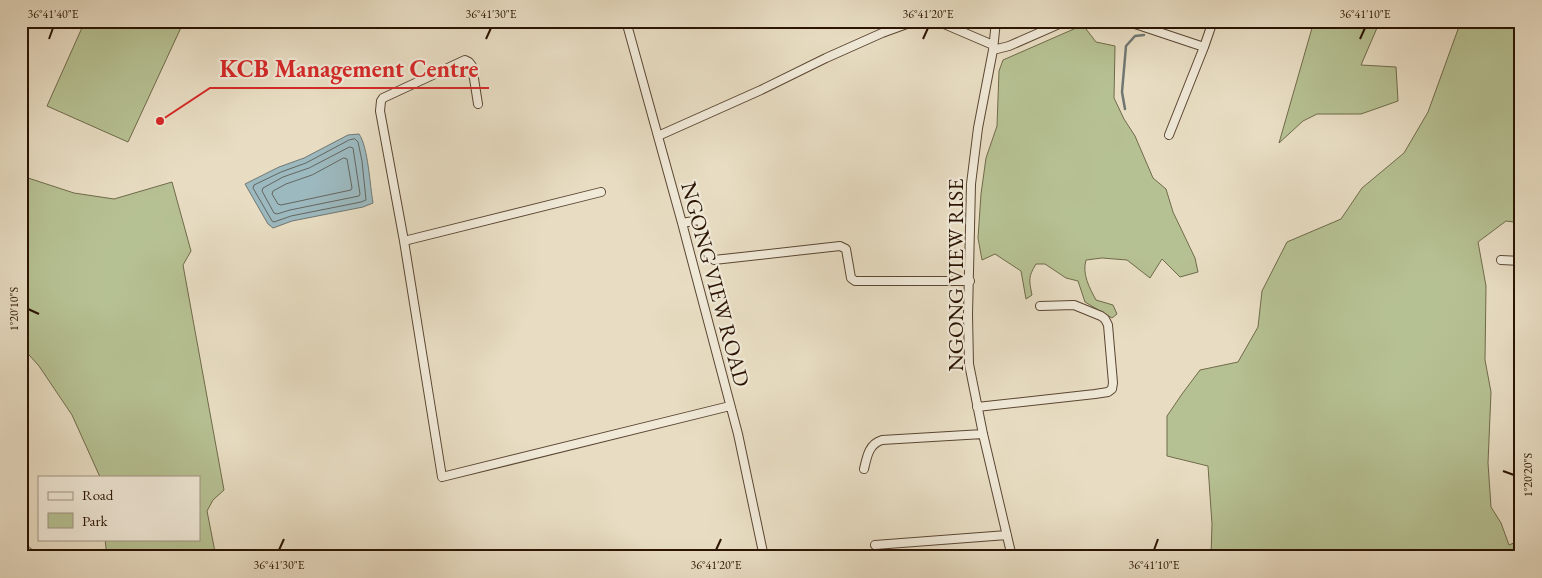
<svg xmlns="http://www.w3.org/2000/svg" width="1542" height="578" viewBox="0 0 1542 578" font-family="'EB Garamond',serif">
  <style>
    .green { fill: #b6c193; stroke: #706a4a }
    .water { fill: #9cb9bf; stroke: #6f7773 }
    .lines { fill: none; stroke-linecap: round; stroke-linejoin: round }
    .shore { stroke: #646660; stroke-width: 1 }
    .stream { stroke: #6f7773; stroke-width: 2.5 }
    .minor-casing { stroke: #5a4632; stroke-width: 10 }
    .minor { stroke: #f0e9d8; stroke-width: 8 }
    .ticks { fill: none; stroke: #2b1402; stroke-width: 2 }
    .labels { text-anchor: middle; stroke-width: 4.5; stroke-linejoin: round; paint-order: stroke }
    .street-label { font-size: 22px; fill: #2b1402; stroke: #f0e9d8 }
    .leader { fill: none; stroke: #d62828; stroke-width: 2 }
    .callout-dot { fill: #d62828; stroke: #f0e9d8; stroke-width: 2 }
    .callout-label { font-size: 24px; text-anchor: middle; font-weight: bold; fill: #d62828; stroke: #f0e9d8; stroke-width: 4.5; stroke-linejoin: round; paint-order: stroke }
    .neatline { fill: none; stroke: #2b1402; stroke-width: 2 }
    .ticks-label { font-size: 12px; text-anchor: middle; fill: #2b1402 }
  </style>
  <rect width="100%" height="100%" fill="#e8ddc3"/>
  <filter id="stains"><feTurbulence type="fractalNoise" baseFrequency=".004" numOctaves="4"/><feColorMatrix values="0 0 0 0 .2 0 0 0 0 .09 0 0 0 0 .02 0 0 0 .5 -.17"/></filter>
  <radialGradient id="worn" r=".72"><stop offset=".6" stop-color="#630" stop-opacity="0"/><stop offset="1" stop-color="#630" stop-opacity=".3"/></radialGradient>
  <path class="green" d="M85,21H184L128,142L47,106Z
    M1314,21H1380L1361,65L1396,67L1398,101L1361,114H1317L1303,121L1279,143Z
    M1461,21H1521V223L1506,221L1478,242L1486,286L1485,360L1491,392L1488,463L1491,507L1501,523L1509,545L1521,540V550L1514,557H1211L1212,524L1208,466L1167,456V416L1182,394L1200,370L1238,362L1258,327L1262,291L1287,242L1341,219L1362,188L1404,153L1428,112Z
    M1083,25L1096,42L1115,46L1114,98L1124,119L1135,136L1153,178L1166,189L1173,212L1195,258L1198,272L1180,277L1162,259L1150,278L1127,260L1102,258L1086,260C1082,274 1089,287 1096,300L1113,305L1117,314L1112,318L1085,302L1078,281L1066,278L1045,264H1036C1028,277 1029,280 1032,295L1026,299L1021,271L995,254L982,260L978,238L981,194L986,158L997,126L999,71L1003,60Z
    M25,177L74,193L114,199L172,182L191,251L183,265L224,490L213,500L207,511L216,557H107L105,539H199V477H100L72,415L39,366L21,346V193Z
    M21,425L26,438L21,467Z
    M21,540L41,557H21Z"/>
  <path class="water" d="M359,134C368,146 370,186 373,203L363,207L292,221L273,228L268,224L245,184L279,167L304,158L348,135Z"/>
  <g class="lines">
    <path class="shore" d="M355,139L358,142L362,161L366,200L361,202L291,216L274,222L272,221L253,188L254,185L281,172L306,163L349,140Z
      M350,147L353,148L360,194L359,196L290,210L277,214L274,213L262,191L263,188L283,177L309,168Z
      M344,158L347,159L352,188L351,190L281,205L278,204L272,194L273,191L286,184L312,175Z"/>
    <path class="stream" d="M1159,23L1160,21
      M1125,109L1122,92L1126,46L1135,36L1144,35"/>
    <g class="minor-casing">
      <path id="minor" d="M626,21L682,223L738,434L764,557
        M933,21L944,24L993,45
        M996,21L993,50L978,128L971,184L968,315L969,364L983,434L1012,557
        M1126,21L1204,47L1169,135
        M1204,47L1213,21
        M993,50L1009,46L1066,21
        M478,104L472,66L469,62L465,60L383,98L381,101L380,111L404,241L442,477L730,406
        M21,115L24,128L21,168
        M658,136L761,90L826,58L882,33L915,21
        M682,223L699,220L701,221L708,254L714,260L840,246L846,249L851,278L855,281H970
        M404,241L601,192
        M1501,260L1521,261
        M977,407L1095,394L1108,392L1112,389L1113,383L1108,325L1105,319L1101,316L1074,305L1040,306
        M864,469C867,456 869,444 882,440L983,434
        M875,545L1007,535"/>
    </g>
    <use href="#minor" class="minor"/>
  </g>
  <path class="ticks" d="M49,39L53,28M486,39L491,28M923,39L928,28M1360,39L1365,28M28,309L39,314M1503,471L1514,475M279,550L284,539M716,550L721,539M1154,550L1158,539"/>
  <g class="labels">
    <g class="street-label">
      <text transform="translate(955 275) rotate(-90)" y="8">NGONG VIEW RISE</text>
      <text transform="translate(716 284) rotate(75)" y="8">NGONG VIEW ROAD</text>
    </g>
  </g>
  <path class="leader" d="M160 121L210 88H489"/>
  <circle class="callout-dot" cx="160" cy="121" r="5"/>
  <g class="callout-label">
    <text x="349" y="77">KCB Management Centre</text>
  </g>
  <rect width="1542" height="578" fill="none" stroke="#e8ddc3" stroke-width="55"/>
  <rect x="38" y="476" width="162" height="65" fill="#f0e9d8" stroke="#a19482"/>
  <rect x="48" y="492" width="25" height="8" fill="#f0e9d8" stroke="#a19482"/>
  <text x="82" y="500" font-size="15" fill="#2b1402">Road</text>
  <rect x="48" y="513" width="25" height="15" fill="#b6c193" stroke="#a19482"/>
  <text x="82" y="526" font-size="15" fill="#2b1402">Park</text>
  <rect x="28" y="28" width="1486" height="522" class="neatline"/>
  <g class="ticks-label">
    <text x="53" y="18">36°41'40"E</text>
    <text x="491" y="18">36°41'30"E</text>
    <text x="928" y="18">36°41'20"E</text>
    <text x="1365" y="18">36°41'10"E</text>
    <text transform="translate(14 309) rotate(-90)" y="4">1°20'10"S</text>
    <text transform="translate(1528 475) rotate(-90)" y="4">1°20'20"S</text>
    <text x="279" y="569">36°41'30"E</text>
    <text x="716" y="569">36°41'20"E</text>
    <text x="1154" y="569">36°41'10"E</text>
  </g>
  <rect width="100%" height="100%" filter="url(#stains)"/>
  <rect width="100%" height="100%" fill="url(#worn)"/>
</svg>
